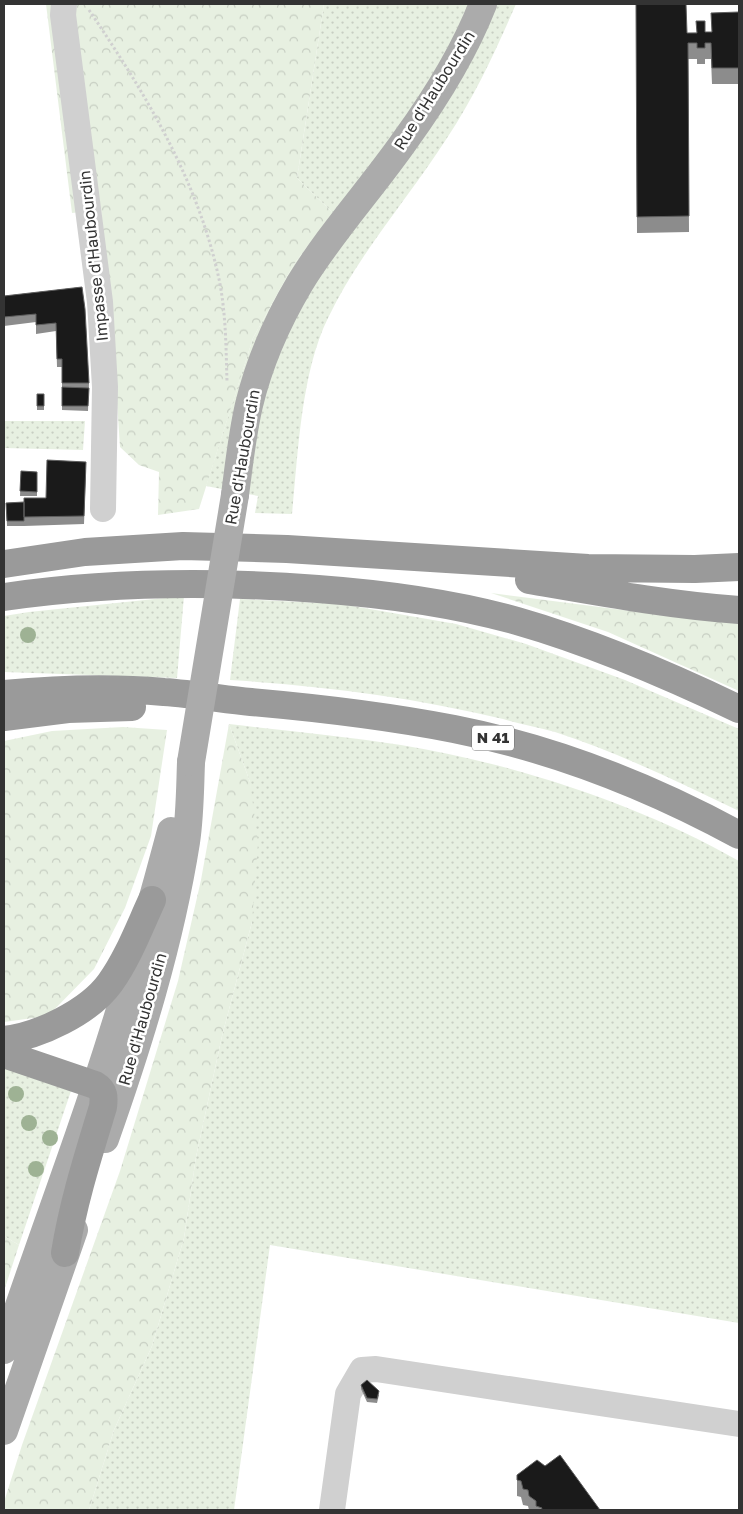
<svg xmlns="http://www.w3.org/2000/svg" width="743" height="1514" viewBox="0 0 743 1514" font-family="'Golos Text',sans-serif">
  <style>
    .grass { fill: url(#grass-dots) }
    .forest { fill: url(#forest-crowns) }
    .lines { fill: none; stroke-linecap: round; stroke-linejoin: round }
    .path { stroke: #d0d0d0; stroke-width: 3; stroke-dasharray: 2.5 2.5; stroke-linecap: butt }
    .minor { stroke: #d0d0d0; stroke-width: 26 }
    .major { stroke: #ababab; stroke-width: 28 }
    .highway { stroke: #9a9a9a; stroke-width: 28 }
    .major-bridge { stroke: #ababab; stroke-width: 28 }
    .tree { fill: #9eb294 }
    .wall { fill: #8c8c8c }
    .building { fill: #1a1a1a; stroke: #5f5f5f }
    .labels { text-anchor: middle; stroke-width: 5; stroke-linejoin: round; paint-order: stroke }
    .shield { fill: #fff; stroke: #707070; stroke-width: 1 }
    .shield-label { font-size: 15px; font-weight: bold; fill: #333 }
    .street-label { font-size: 16px; fill: #333; stroke: #fff }
  </style>
  <defs>
    <pattern id="grass-dots" width="8" height="8" patternUnits="userSpaceOnUse" patternTransform="scale(1.25)"><rect width="8" height="8" fill="#e7f0e1"/><path d="M2 2h.1M6 6h.1" fill="none" stroke="#c7cec2" stroke-width="1.8" stroke-linecap="round"/></pattern>
    <pattern id="forest-crowns" width="20" height="18" patternUnits="userSpaceOnUse" patternTransform="scale(1.25)"><rect width="20" height="18" fill="#e7f0e1"/><path d="M2 6a3 3 0 1 1 6 0M12 15a3 3 0 1 1 6 0" fill="none" stroke="#c7cec2"/></pattern>
  </defs>
  <rect width="100%" height="100%" fill="#fff"/>
  <path class="grass" d="M324,4H516C496,50 475,96 447,138C408,199 359,253 328,318C301,373 298,454 292,514L255,513L258,496L206,486L253,338L294,264L333,213L297,178Z
    M4,421H85L83,450L4,448Z
    M184,596L177,678L4,672V616L29,612Z
    M240,599L341,604L456,624L526,644L625,680L739,729V811C679,782 619,753 555,732C538,727 520,724 503,719C412,697 323,686 230,680Z
    M229,724C286,731 344,736 401,745C516,764 638,804 739,861V1323L270,1245L234,1510H89L114,1430L152,1346L184,1238L196,1157L222,1036L252,922L250,782Z
    M4,1067L71,1091L19,1245L4,1236Z"/>
  <path class="forest" d="M46,4H324L297,178L333,213L294,264L253,338L199,509L158,515L159,472L139,465L120,447L116,386L101,210L72,213Z
    M491,593L701,620L739,621V691L608,632Z
    M229,724L250,782L258,842L252,922L222,1036L196,1157L184,1238L152,1346L114,1430L89,1510H4V1502L22,1445L120,1171L178,981L201,880Z
    M123,727L167,730L151,836L125,908L94,969L48,1016L4,1022V741L52,731Z
    M4,1236L19,1245L4,1291Z"/>
  <g class="lines">
    <path class="path" d="M89,10C145,93 198,180 219,279C226,313 226,348 227,382"/>
    <path class="minor" d="M64,4L63,15L100,302L105,387L103,509
      M332,1510L348,1394L362,1370L376,1369L739,1424"/>
    <path class="major" d="M235,495C239,465 242,435 249,405C259,363 278,320 300,283C331,232 372,188 406,139C435,99 465,50 483,4
      M105,1139C139,1043 170,943 186,842C190,816 190,789 191,762
      M4,1350C28,1278 54,1207 79,1135C114,1035 144,933 171,831
      M4,1431L74,1230"/>
    <path class="highway" d="M4,564L85,552L183,546L287,549L588,568L695,569L739,567
      M529,580C599,592 669,605 739,610
      M4,597C108,582 213,581 318,589C385,594 453,603 517,621C594,643 668,675 739,709
      M4,694C57,689 110,687 164,692C193,694 222,699 251,702C319,708 387,716 454,729C555,749 649,786 739,835
      M4,717L68,709L132,707
      M4,1040C39,1036 89,1012 110,983C128,958 139,928 152,900
      M4,1054L95,1085C105,1091 104,1098 103,1107C88,1156 73,1203 65,1253"/>
    <path class="major-bridge" d="M191,762L235,495"/>
  </g>
  <g class="tree">
    <circle cx="28" cy="635" r="8"/>
    <circle cx="16" cy="1094" r="8"/>
    <circle cx="29" cy="1123" r="8"/>
    <circle cx="50" cy="1138" r="8"/>
    <circle cx="36" cy="1169" r="8"/>
  </g>
  <path class="wall" d="M636,4L687,33L711,32L739,12V84H712L711,59H705V64H697V59H688L689,232L637,233Z
    M82,287L89,383L88,411L62,410V367H57L56,331L36,334V322L4,326V296Z
    M37,394H44V410H37Z
    M86,470L84,524L24,526V509V526H7L6,503L24,502L46,498Z
    M21,471L37,472V496H20Z
    M361,1385L379,1395L377,1403L367,1402L361,1389Z
    M517,1475L600,1510H529L528,1506L523,1505L521,1497L517,1496Z"/>
  <path class="building" d="M636,4H686L687,33H697L696,21H705V32H712L711,13L739,12V68H712L711,43H705V48H697V43H688L689,216L637,217Z
    M82,287L85,309L89,383H62V359H57L56,323L36,325V314L4,317V296Z
    M62,387L89,388L88,406H62Z
    M37,394H44V406H37Z
    M47,460L86,462L84,516L24,517V498H46Z
    M21,471L37,472V492L20,491Z
    M24,502V521H7L6,503Z
    M367,1380L379,1391L377,1399L367,1398L361,1385Z
    M560,1455L600,1510H541L542,1508L536,1506V1501L529,1496L528,1490L523,1489L521,1481L517,1480V1475L537,1460L545,1466Z"/>
  <g class="labels">
    <rect class="shield" x="472" y="725.5" width="42" height="25" rx="4"/>
    <g class="shield-label">
      <text x="493" y="743">N 41</text>
    </g>
    <g class="street-label">
      <text transform="translate(434 90) rotate(-58)" y="6">Rue d'Haubourdin</text>
      <text transform="translate(93 256) rotate(-96)" y="6">Impasse d'Haubourdin</text>
      <text transform="translate(242 457) rotate(-80)" y="6">Rue d'Haubourdin</text>
      <text transform="translate(142 1019) rotate(-74)" y="6">Rue d'Haubourdin</text>
    </g>
  </g>
  <rect width="743" height="1514" fill="none" stroke="#333333" stroke-width="10"/>
</svg>
